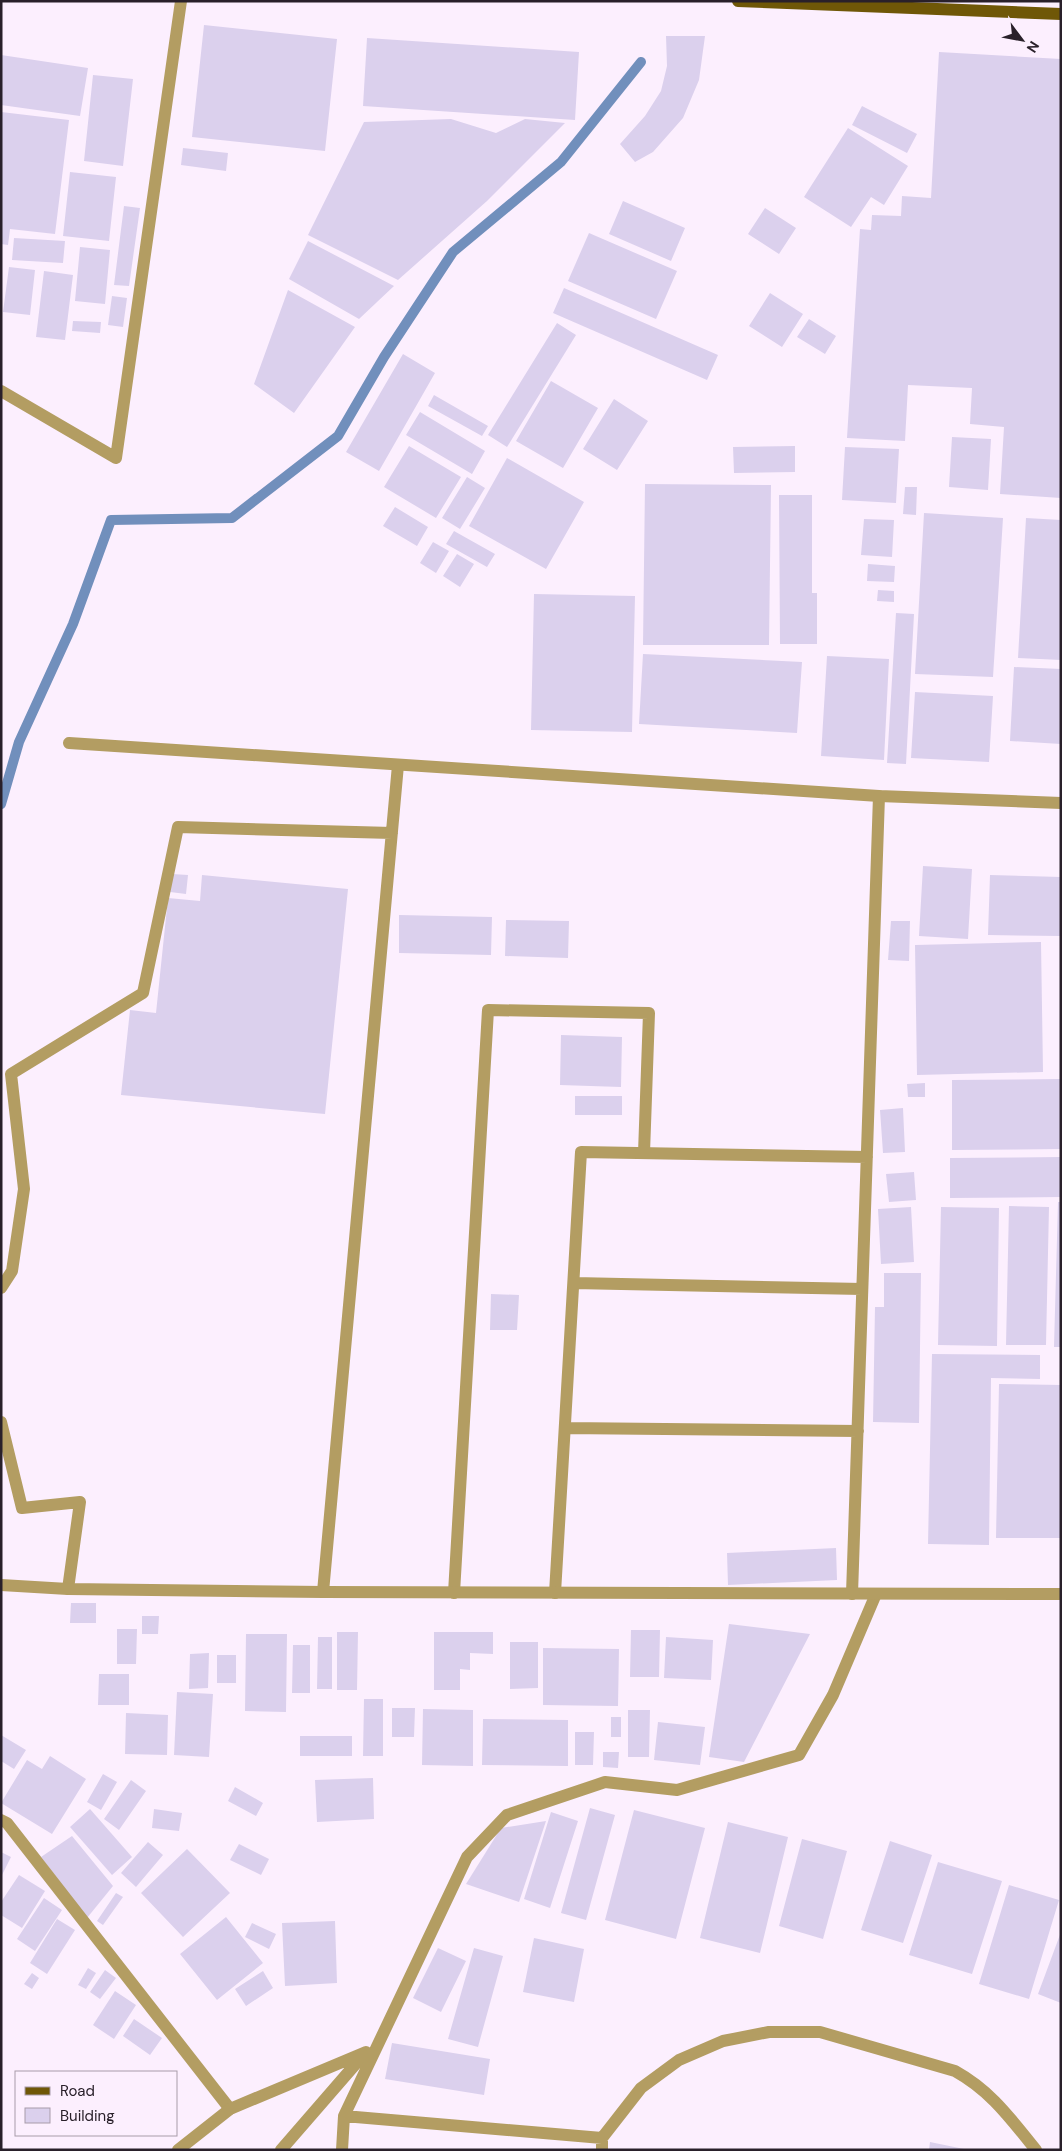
<svg xmlns="http://www.w3.org/2000/svg" width="1062" height="2151" viewBox="0 0 1062 2151" font-family="'DM Sans',sans-serif">
  <style>
    .lines { fill: none; stroke-linecap: round; stroke-linejoin: round }
    .stream { stroke: #718fbc; stroke-width: 10 }
    .building { fill: #dbd0ed }
    .pedestrian { stroke: #b39d62; stroke-width: 12 }
    .minor { stroke: #b39d62; stroke-width: 12 }
    .tertiary { stroke: #b39d62; stroke-width: 12 }
    .primary { stroke: #6f5707; stroke-width: 12 }
  </style>
  <rect width="100%" height="100%" fill="#fceffe"/>
  <g class="lines">
    <path class="stream" d="M1,804L19,742L73,624L111,520L232,518L338,436L384,357L453,252L561,162L641,62"/>
  </g>
  <path class="building" d="M204,25L337,39L325,151L192,137Z
    M666,36H705L699,80L683,118L653,152L635,162L620,144L645,116L661,91L667,66Z
    M367,38L579,52L575,120L363,106Z
    M939,52L1061,59V498L1000,494L1004,427L970,424L972,388L908,385L905,441L847,438L860,229L871,230L872,215L901,216L902,196L931,198Z
    M1,55L88,68L80,116L1,105Z
    M93,75L133,79L123,166L84,161Z
    M862,106L917,134L907,153L852,125Z
    M1,112L69,120L55,234L10,229L8,245L1,244Z
    M451,119L496,133L525,119L565,123L487,201L398,280L308,235L364,122Z
    M848,128L908,166L884,205L871,197L851,227L804,197Z
    M183,148L228,153L226,171L181,165Z
    M70,172L116,177L109,241L63,236Z
    M623,201L685,228L671,261L609,234Z
    M124,206L140,208L129,286L114,285Z
    M765,208L796,228L779,254L748,234Z
    M589,233L677,271L656,319L568,281Z
    M14,238L65,241L63,263L12,260Z
    M308,241L394,286L359,319L289,279Z
    M80,247L110,250L105,304L75,301Z
    M9,267L35,270L30,315L3,312Z
    M44,271L73,275L65,340L36,337Z
    M564,288L718,355L707,380L553,313Z
    M288,290L355,327L294,413L254,384Z
    M770,293L803,314L782,347L749,326Z
    M112,296L127,298L123,327L108,325Z
    M809,319L836,336L825,354L797,337Z
    M73,321L101,322L100,333L72,331Z
    M557,323L576,335L507,447L488,435Z
    M403,354L435,373L379,471L346,452Z
    M551,381L598,408L563,468L516,441Z
    M434,395L488,426L482,436L428,406Z
    M614,399L648,421L617,470L583,449Z
    M420,412L485,451L472,474L406,435Z
    M952,437L991,439L988,490L949,487Z
    M409,446L461,477L436,518L384,487Z
    M795,446V472L734,473L733,447Z
    M845,447L899,449L896,503L842,500Z
    M507,458L584,502L546,569L469,526Z
    M467,477L485,488L460,529L442,518Z
    M645,484L771,485L769,645H643Z
    M905,487H917L916,515L903,514Z
    M779,495H812V593H817V644H780Z
    M395,507L428,527L417,546L383,526Z
    M924,513L1003,518L993,677L915,674Z
    M1026,518L1061,520V660L1018,658Z
    M864,519L894,520L892,557L861,555Z
    M454,531L495,554L487,567L446,544Z
    M433,542L449,551L436,573L420,563Z
    M457,554L474,564L460,587L443,576Z
    M868,564L895,566L894,582L867,581Z
    M878,590L894,591V602L877,601Z
    M534,594L635,596L632,732L531,730Z
    M896,613L914,614L906,764L887,763Z
    M643,654L802,662L797,733L639,724Z
    M827,656L889,659L884,760L821,756Z
    M1014,667L1061,669V744L1010,741Z
    M915,692L993,696L989,762L911,758Z
    M923,866L972,869L968,939L919,936Z
    M172,874L188,875L186,894L170,892Z
    M202,875L348,889L325,1114L121,1095L130,1010L156,1013L168,898L200,901Z
    M990,875L1061,877V936L988,935Z
    M399,915L492,917L491,955L399,953Z
    M506,920L569,921L568,958L505,956Z
    M891,921H910L909,961L888,960Z
    M1041,942L1043,1072L917,1075L915,945Z
    M561,1035L622,1037L621,1087L560,1085Z
    M1061,1079V1149L952,1150V1080Z
    M925,1083V1097H908L907,1084Z
    M575,1096H622V1115H575Z
    M903,1108L905,1152L883,1153L880,1110Z
    M1061,1157V1197L950,1198V1158Z
    M914,1172L916,1200L889,1202L886,1174Z
    M1058,1202H1061V1347H1054Z
    M1009,1206L1049,1207L1046,1345H1006Z
    M911,1207L914,1262L881,1264L878,1209Z
    M941,1207L999,1208L997,1346L938,1345Z
    M884,1273H921L919,1423L873,1422L875,1307H884Z
    M491,1294L519,1295L517,1330H490Z
    M932,1354L1040,1355V1379L991,1378L989,1545L928,1544Z
    M999,1384L1061,1385V1538H996Z
    M836,1548L837,1580L728,1585L727,1553Z
    M71,1603H96V1623H70Z
    M142,1616H159L158,1634H142Z
    M729,1624L810,1634L744,1762L709,1757Z
    M117,1629H137L136,1664H117Z
    M631,1630H660L659,1677H630Z
    M337,1632H358L357,1690H337Z
    M434,1632H493V1654L470,1653V1670L460,1669V1690H434Z
    M246,1634H287L286,1712L245,1711Z
    M318,1637H332V1689H317Z
    M666,1637L713,1640L711,1680L664,1678Z
    M510,1642H538V1688L510,1689Z
    M293,1645H310V1693H292Z
    M543,1648L619,1649L618,1706L543,1705Z
    M209,1653L208,1688L189,1689L190,1654Z
    M217,1655H236V1683H217Z
    M99,1674H129V1705H98Z
    M177,1692L213,1694L209,1757L174,1755Z
    M364,1699H383V1756H363Z
    M392,1708H415L414,1737H392Z
    M423,1709L473,1710V1766L422,1765Z
    M628,1710H650L649,1757H628Z
    M126,1713L168,1715L167,1755L125,1754Z
    M611,1717H621V1737H611Z
    M483,1719L568,1720V1766L482,1765Z
    M658,1722L705,1727L700,1765L654,1760Z
    M575,1732H594L593,1765H575Z
    M1,1735L26,1750L14,1769L1,1761Z
    M300,1736H352V1756H300Z
    M603,1752H619L618,1768L603,1767Z
    M50,1756L86,1779L52,1834L1,1803L27,1760L42,1769Z
    M103,1774L117,1782L101,1810L87,1802Z
    M373,1778L374,1819L317,1822L315,1780Z
    M131,1780L146,1791L119,1830L104,1819Z
    M235,1787L263,1803L256,1816L228,1801Z
    M590,1808L615,1815L586,1920L561,1913Z
    M90,1809L132,1857L112,1875L70,1827Z
    M154,1809L182,1813L179,1831L152,1828Z
    M634,1810L705,1828L676,1939L605,1920Z
    M551,1812L578,1821L550,1908L524,1899Z
    M546,1821L519,1902L466,1884L501,1828Z
    M728,1822L788,1837L760,1953L700,1938Z
    M72,1836L113,1886L87,1918L41,1857Z
    M802,1839L847,1851L823,1939L779,1926Z
    M890,1841L932,1855L903,1943L861,1930Z
    M148,1842L163,1855L136,1887L121,1873Z
    M239,1844L269,1859L261,1875L230,1860Z
    M187,1849L230,1893L183,1937L141,1893Z
    M1,1852L11,1857L1,1877Z
    M938,1862L1002,1881L972,1974L909,1955Z
    M19,1875L45,1891L22,1928L1,1915V1902Z
    M1009,1885L1059,1900L1029,1999L979,1984Z
    M116,1893L123,1897L103,1925L97,1921Z
    M44,1898L62,1910L35,1951L17,1939Z
    M226,1917L263,1963L217,2000L180,1954Z
    M57,1919L75,1930L47,1974L30,1963Z
    M335,1921L337,1983L285,1986L282,1923Z
    M252,1923L276,1934L269,1949L245,1937Z
    M1061,1932V2003L1038,1994Z
    M534,1938L584,1949L574,2002L523,1992Z
    M438,1948L466,1961L441,2012L413,1998Z
    M474,1948L503,1956L478,2047L448,2039Z
    M88,1968L96,1973L86,1989L78,1985Z
    M105,1970L116,1978L100,1999L90,1992Z
    M263,1971L273,1988L246,2006L235,1989Z
    M32,1973L39,1978L32,1989L24,1984Z
    M115,1991L136,2005L114,2039L93,2025Z
    M134,2019L162,2038L150,2055L123,2036Z
    M392,2043L490,2059L484,2095L385,2079Z
    M930,2142L964,2149L963,2150H929Z"/>
  <g class="lines">
    <path class="pedestrian" d="M1,1820L7,1823L230,2109"/>
    <path class="minor" d="M1,391L116,458L181,1
      M574,1283L862,1289
      M1,1288L12,1271L24,1189L11,1074L143,993L178,827L392,833
      M1,1422L22,1508L80,1502L68,1589
      M565,1428L858,1431
      M323,1592L398,765
      M454,1593L488,1010L649,1013L644,1153
      M555,1593L581,1152L867,1157
      M852,1594L879,796
      M344,2116L602,2138
      M178,2150L230,2109L366,2052L281,2150
      M342,2150L344,2116L467,1857L507,1815L605,1782L677,1790L799,1755L833,1695L876,1594
      M602,2150V2138L641,2088L679,2060L723,2041L769,2032H820L955,2071C991,2091 1010,2118 1036,2150"/>
    <path class="tertiary" d="M69,743L879,796L1061,803
      M1,1585L68,1589L323,1592L1061,1594"/>
    <path class="primary" d="M738,1L1061,14"/>
  </g>
  <rect width="1062" height="2151" fill="none" stroke="#29202a" stroke-width="5"/>
  <rect x="15" y="2071" width="162" height="65" fill="#fceffe" stroke="#a89ca9"/>
  <rect x="25" y="2087" width="25" height="8" fill="#6f5707" stroke="#a89ca9"/>
  <text x="60" y="2096" font-size="15" fill="#29202a">Road</text>
  <rect x="25" y="2108" width="25" height="15" fill="#dbd0ed" stroke="#a89ca9"/>
  <text x="60" y="2121" font-size="15" fill="#29202a">Building</text>
  <g transform="translate(1022 40) rotate(122)" stroke="#fceffe" stroke-width="4" paint-order="stroke">
  <path d="M0-4L9 19L0 12L-9 19Z" fill="#29202a"/>
  <text y="-8" font-size="14" font-weight="bold" text-anchor="middle" fill="#29202a">N</text>
  </g>
</svg>
